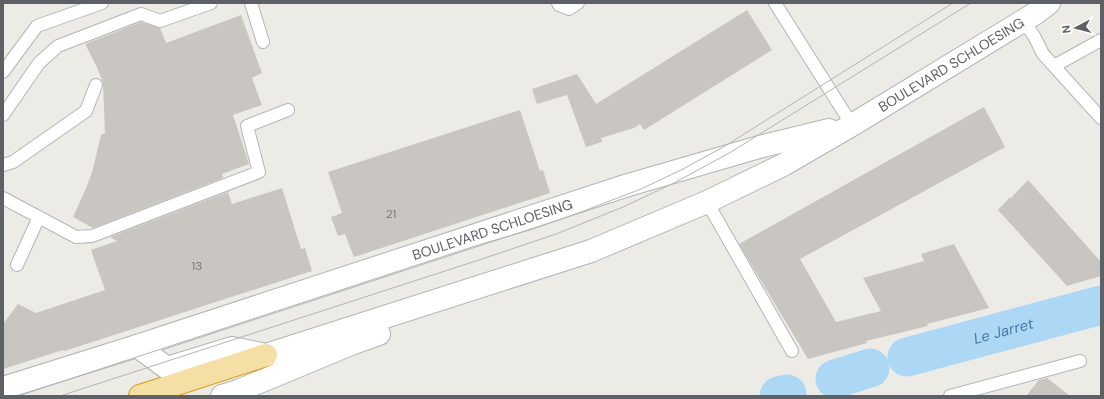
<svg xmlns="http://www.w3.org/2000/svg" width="1104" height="399" viewBox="0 0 1104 399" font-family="'DM Sans',sans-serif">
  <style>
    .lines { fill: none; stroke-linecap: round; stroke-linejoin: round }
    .river { stroke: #acd8f6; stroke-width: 39 }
    .building { fill: #c9c6c2 }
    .service-casing { stroke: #b2b5b8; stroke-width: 14 }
    .secondary-casing { stroke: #b1b4b8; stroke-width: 24 }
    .trunk-casing { stroke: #db9817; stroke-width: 24 }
    .service { stroke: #fff; stroke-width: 12 }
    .secondary { stroke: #fff; stroke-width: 22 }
    .trunk { stroke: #f4e0a4; stroke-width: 22 }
    .tram { stroke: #b3b4b4; stroke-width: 1 }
    .labels { text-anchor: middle; stroke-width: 3; stroke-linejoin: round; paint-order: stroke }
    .number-label { font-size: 12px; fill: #787a7c }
    .street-label { font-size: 14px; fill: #5d6064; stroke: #fff }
    .water-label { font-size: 15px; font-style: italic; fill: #4b7aa6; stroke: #fff }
  </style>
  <rect width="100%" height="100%" fill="#edebe5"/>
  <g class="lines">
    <g class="river">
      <path id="s1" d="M907,357L1101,305"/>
      <path d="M835,379L870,368"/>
      <path d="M779,396L787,394"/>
    </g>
  </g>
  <path class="building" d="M747,10L772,50L644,130L640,124L634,128L601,138L602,142L586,147L567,95L537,104L532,89L577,74L596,104Z
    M241,15L262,73L252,78L262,105L233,115L249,164L222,174L223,178L93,228L73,217L87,186L93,169L101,135L105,133L103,83L97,67L85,44L141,22L160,28L166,43Z
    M984,107L1005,147L800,259L836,322L881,311L863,278L924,261L921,254L954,244L989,308L927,324L928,326L866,341L867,343L808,359L739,244Z
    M520,110L540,171L543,170L550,193L354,257L345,234L338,236L331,217L342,213L328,172Z
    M1028,180L1101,262V276L1067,286L998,210L1010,197L1011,198Z
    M282,188L301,249L305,248L312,271L80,346L64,351L63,350L3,369V324L18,304L36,313L105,290L91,250L117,241L110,237L228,192L232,204Z
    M1047,378L1070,396H1026L1039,380Z"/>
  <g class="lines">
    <g class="service-casing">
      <path id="service" d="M251,3L263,42
        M558,3L559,5L569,9L578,3
        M775,3L852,125
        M1023,20L1034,36L1043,54L1101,118
        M1054,66L1101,40
        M3,72L37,26L102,3
        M3,115L39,63L58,46L141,14L160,21L211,3
        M3,165L13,162L86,111L96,85
        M3,198L76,237L92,236L259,172L247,126L288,110
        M707,202L792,351
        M17,265L39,217
        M950,396L1080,361"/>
    </g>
    <g class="secondary-casing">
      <g id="secondary">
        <path id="s2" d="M137,346L625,186L759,147L829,130"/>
        <path id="s3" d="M3,388L137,346L167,368L232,348L266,355L591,251L707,202L783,165L852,125L1036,13L1049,3"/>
        <path d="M222,396L238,391L351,344L379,334"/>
      </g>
    </g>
    <g class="trunk-casing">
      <path id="trunk" d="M140,396L266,355"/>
    </g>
    <use href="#service" class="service"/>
    <use href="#secondary" class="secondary"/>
    <use href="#trunk" class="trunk"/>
    <path class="tram" d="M18,396L475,246L533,229L581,212L641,189L683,169L725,146L953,3
      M60,396L482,259L556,234L623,207L676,182L731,152L971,3"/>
  </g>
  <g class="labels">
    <g class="number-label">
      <text x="391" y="218">21</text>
      <text x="197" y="270">13</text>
    </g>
    <g class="street-label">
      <text dy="5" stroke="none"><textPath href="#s3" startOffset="1028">BOULEVARD SCHLOESING</textPath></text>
      <text dy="5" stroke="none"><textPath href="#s2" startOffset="374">BOULEVARD SCHLOESING</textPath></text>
    </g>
    <g class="water-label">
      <text dy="5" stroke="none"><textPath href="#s1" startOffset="100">Le Jarret</textPath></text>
    </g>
  </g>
  <rect width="1104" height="399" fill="none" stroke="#5d6064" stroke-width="8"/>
  <g transform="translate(1076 28) rotate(263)" stroke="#ffffff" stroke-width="3" paint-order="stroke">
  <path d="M0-3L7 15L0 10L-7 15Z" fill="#5d6064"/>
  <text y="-6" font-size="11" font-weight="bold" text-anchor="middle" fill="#5d6064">N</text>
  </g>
</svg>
